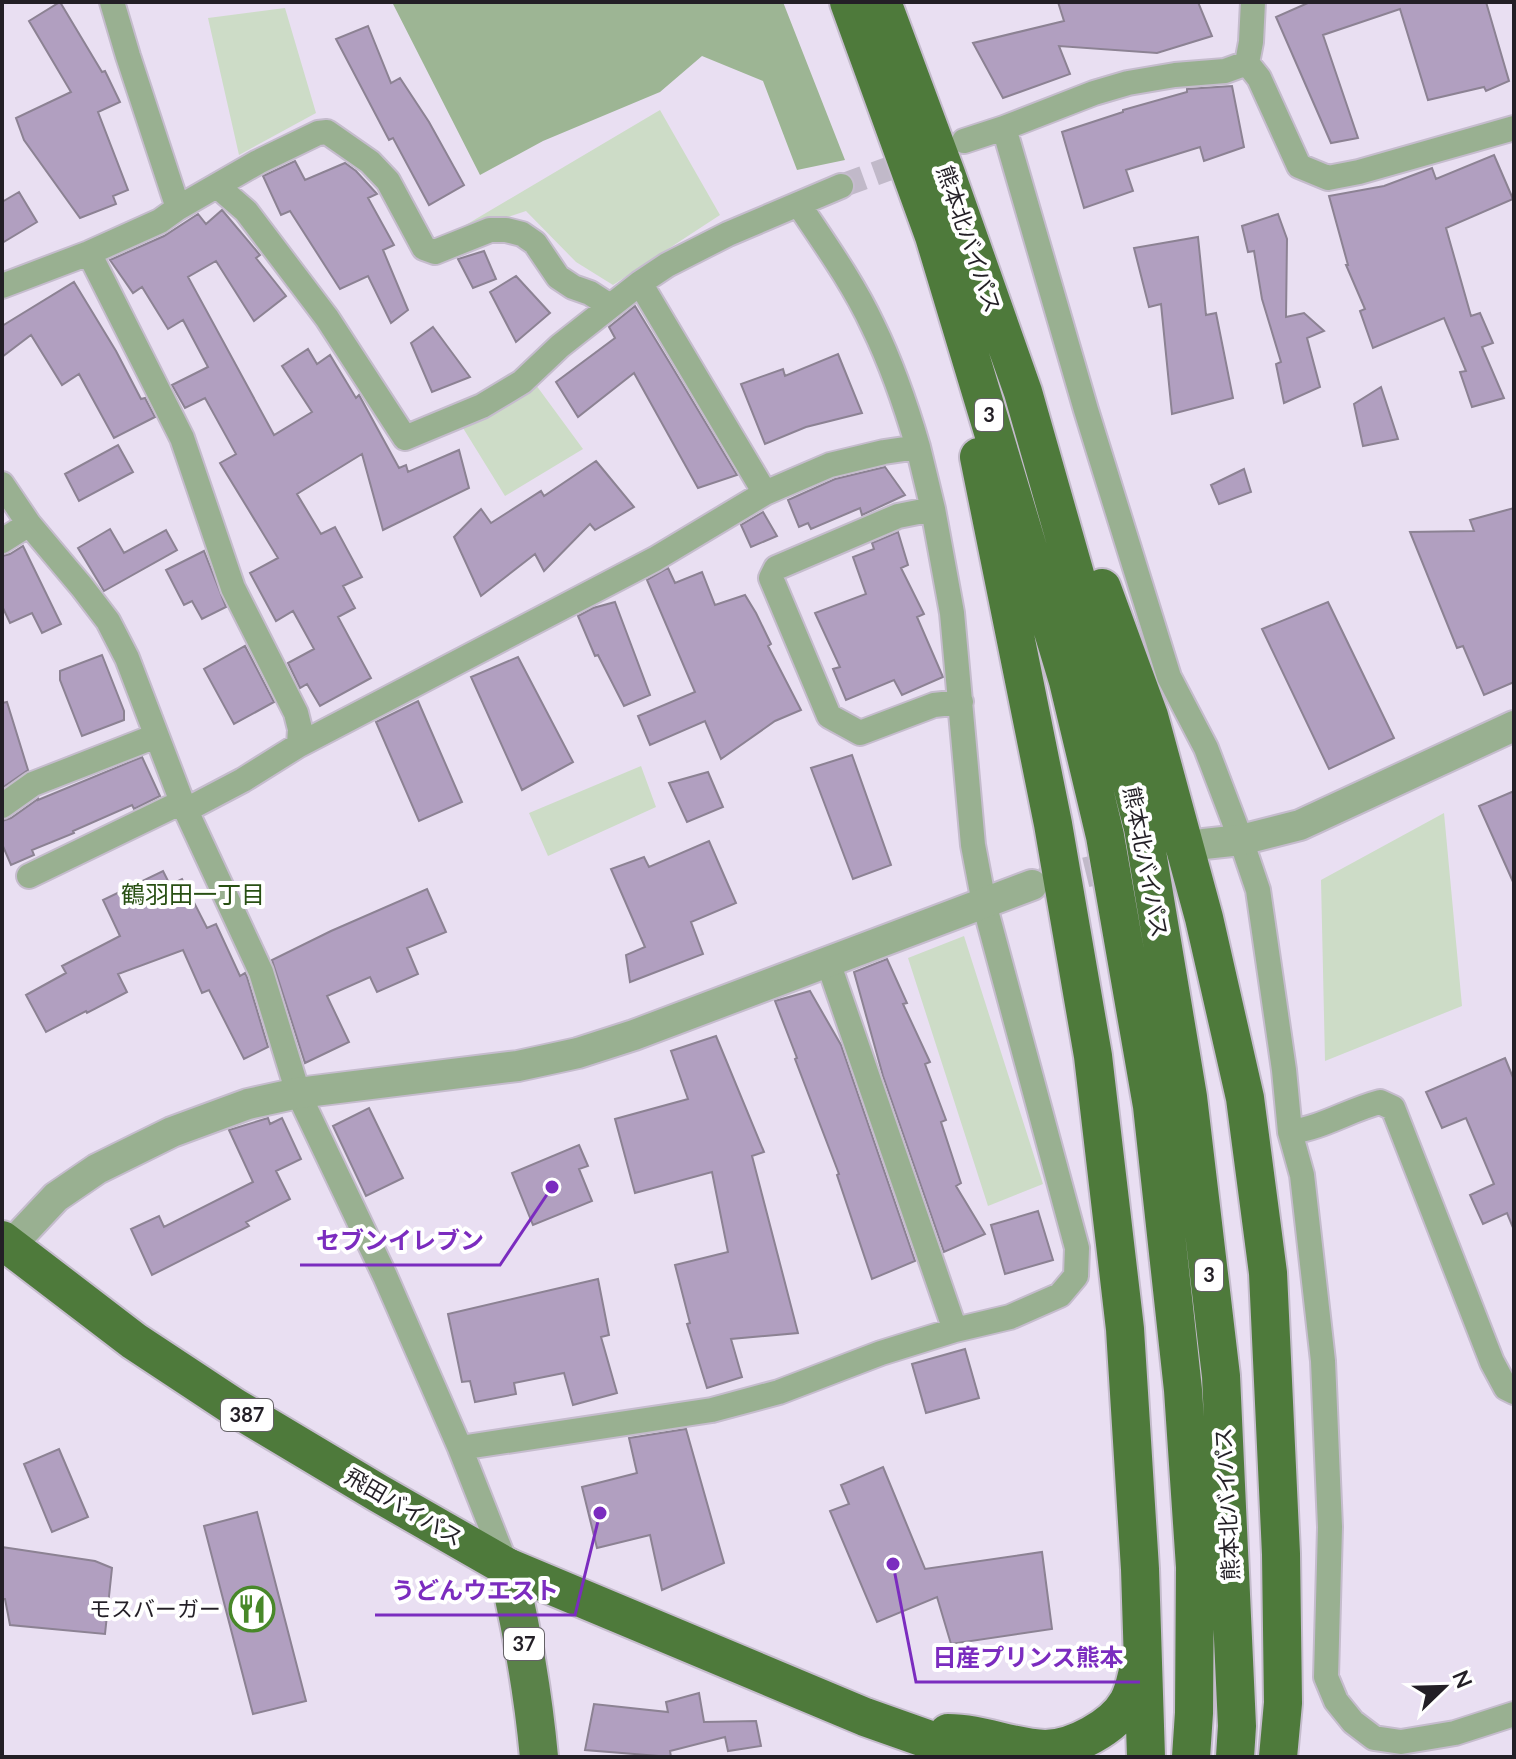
<svg xmlns="http://www.w3.org/2000/svg" width="1516" height="1759" viewBox="0 0 1516 1759" font-family="Lato,'Noto Sans JP',sans-serif">
  <style>
    .green { fill: #cddcc7 }
    .forest { fill: #9db594 }
    .building { fill: #b19fc0; stroke: #8c8293; stroke-width: 2 }
    .lines { fill: none; stroke-linecap: round; stroke-linejoin: round }
    .minor-tunnel { stroke: #c1b9c9; stroke-width: 24; stroke-dasharray: 24 12; stroke-linecap: butt }
    .tertiary-tunnel { stroke: #c1b9c9; stroke-width: 30; stroke-dasharray: 30 15; stroke-linecap: butt }
    .minor-casing { stroke: #c5bccd; stroke-width: 28 }
    .tertiary-casing { stroke: #c5bccd; stroke-width: 34 }
    .primary-casing { stroke: #c5bccd; stroke-width: 42 }
    .trunk-casing { stroke: #c5bccd; stroke-width: 42 }
    .minor { stroke: #99b091; stroke-width: 24 }
    .tertiary { stroke: #99b091; stroke-width: 30 }
    .primary { stroke: #5a8249; stroke-width: 38 }
    .trunk { stroke: #4e7a3b; stroke-width: 38 }
    .labels { text-anchor: middle; stroke-width: 8; stroke-linejoin: round; paint-order: stroke }
    .shield { fill: #fff; stroke: #656267; stroke-width: 2 }
    .shield-label { font-size: 20px; font-weight: bold; fill: #231f26 }
    .street-label { font-size: 22px; fill: #231f26; stroke: #fff }
    .poi-label { font-size: 22px; fill: #231f26; stroke: #fff; text-anchor: end }
    .neighbourhood-label { font-size: 24px; fill: #285013; stroke: #fff }
    .leader { fill: none; stroke: #7b2cbf; stroke-width: 3 }
    .callout-dot { fill: #7b2cbf; stroke: #fff; stroke-width: 3 }
    .callout-label { font-size: 24px; text-anchor: middle; font-weight: bold; fill: #7b2cbf; stroke: #fff; stroke-width: 8; stroke-linejoin: round; paint-order: stroke }
  </style>
  <rect width="100%" height="100%" fill="#e9dff2"/>
  <path class="green" d="M285,8L316,113L239,155L208,18Z
    M660,110L720,215L613,285L576,262L526,211L442,239Z
    M536,385L583,449L505,496L463,428Z
    M641,766L656,807L548,856L529,813Z
    M1444,813L1462,1006L1325,1061L1321,880Z
    M964,936L1043,1184L988,1206L908,958Z"/>
  <path class="forest" d="M392,2H783L845,160L797,170L763,81L702,56L660,92L543,141L480,175Z"/>
  <path class="building" d="M60,2L102,72L105,71L120,102L98,112L128,190L113,196L116,204L80,218L24,140L16,118L71,92L29,21Z
    M1058,2H1198L1212,36L1157,53L1059,46L1070,74L1003,98L973,43L1064,21Z
    M1310,2H1486L1509,81L1486,91L1484,87L1428,100L1400,9L1323,35L1358,138L1331,143L1276,17Z
    M368,26L391,83L400,78L429,122L464,185L429,205L393,138L389,140L336,39Z
    M1232,86L1244,147L1204,161L1200,147L1126,170L1133,191L1084,208L1062,132L1123,112V110L1187,92V89Z
    M1494,155L1513,199L1446,228L1471,316L1480,313L1493,343L1482,347L1504,398L1472,407L1460,372L1466,371L1444,318L1373,348L1360,311L1365,309L1346,265H1348L1329,196L1384,186L1432,168L1436,179Z
    M295,161L305,180L345,163L356,171L377,194L368,198L394,245L383,250L408,310L391,323L368,276L340,289L290,211L281,215L263,176Z
    M19,192L37,222L2,243V202Z
    M222,210L260,255L256,258L286,296L254,321L216,261L188,277L274,435L312,412L282,366L308,349L317,364L330,355L356,398L359,395L399,468L406,465L408,472L459,450L469,488L383,530L362,454L297,494L321,534L335,527L362,577L343,586L355,608L338,617L371,678L320,706L307,684L300,688L288,663L314,649L293,611L276,621L250,573L278,558L220,463L236,454L205,398L185,408L172,385L208,367L183,320L168,329L142,287L133,293L110,260L164,236L198,214L206,224Z
    M1278,214L1287,239L1286,317L1304,313L1324,331L1307,338L1320,387L1284,403L1276,364L1281,362L1262,299L1254,251L1248,252L1242,226Z
    M1198,237L1206,315L1216,313L1233,398L1172,414L1161,304L1149,307L1134,248Z
    M484,251L496,279L473,288L458,259Z
    M516,276L550,313L516,342L490,292Z
    M74,282L116,351L141,399L145,398L155,417L114,438L79,374L62,385L31,335L2,357V326Z
    M635,306L671,365L737,475L698,488L634,373L578,417L556,382L615,338L609,327Z
    M433,327L470,377L432,392L411,343Z
    M838,354L862,413L806,427L765,444L741,384L783,369L785,376Z
    M1381,387L1398,439L1363,446L1354,404Z
    M118,445L133,472L79,501L65,474Z
    M596,461L634,507L595,530L590,524L544,571L535,554L481,596L454,537L481,509L491,523L541,491L544,496Z
    M885,467L905,495L862,515L860,508L811,529L808,523L799,527L788,500L835,479Z
    M1244,469L1251,492L1219,504L1211,485Z
    M1514,508V682L1484,695L1463,646L1457,648L1410,532L1474,531L1470,520Z
    M763,512L777,536L751,547L741,525Z
    M110,529L124,553L166,530L177,550L104,591L78,548Z
    M898,532L908,565L901,568L924,614L917,617L943,677L902,695L894,680L846,700L833,669L840,667L815,613L866,594L853,557L874,549L872,543Z
    M23,546L61,624L42,633L32,613L10,623L2,606V556L10,554Z
    M204,551L226,607L202,619L192,601L184,605L166,570Z
    M668,568L675,583L702,572L715,605L745,595L756,613L771,644L768,646L801,710L775,721L721,759L705,721L650,745L638,716L695,692L647,580Z
    M615,602L650,695L624,706L598,655L595,656L578,616L593,608Z
    M1328,602L1394,738L1329,769L1262,629Z
    M245,646L274,702L234,724L204,669Z
    M102,655L124,711V720L82,736L60,680V671Z
    M518,657L573,762L522,790L471,677Z
    M418,701L462,802L419,821L376,722Z
    M7,702L28,770L2,788V703Z
    M852,755L891,865L853,879L811,768Z
    M142,757L160,796L134,809L132,805L73,831L74,833L32,850L34,855L11,865L2,844V821L11,818L38,799V800Z
    M708,772L723,807L687,822L669,783Z
    M1514,791V884L1479,806Z
    M709,841L736,903L691,922L703,954L630,982L626,955L645,947L611,869L644,857L649,867Z
    M163,871L170,885L182,879L207,928L216,924L240,976L245,973L247,977L268,1047L244,1059L209,990L202,993L183,950L118,974L127,992L87,1013L86,1011L46,1032L26,995L66,973L62,966L120,936L103,900Z
    M427,889L446,932L407,948L418,974L377,992L370,977L327,996L349,1042L305,1063L272,960L331,931Z
    M887,959L907,1003L903,1004L930,1062L925,1064L946,1120L941,1122L961,1183L956,1186L985,1234L944,1252L883,1076L854,972Z
    M810,991L841,1045L915,1261L872,1279L837,1175L839,1174L795,1059L797,1058L775,1001Z
    M716,1036L764,1152L752,1156L798,1333L731,1339L742,1377L707,1388L687,1324L690,1323L675,1265L728,1252L712,1172L635,1193L615,1119L688,1099L671,1051Z
    M1505,1058L1514,1080V1230L1507,1213L1483,1224L1470,1195L1494,1184L1466,1118L1442,1128L1426,1092Z
    M369,1108L403,1178L366,1196L333,1126Z
    M268,1118L270,1124L282,1118L301,1159L276,1171L290,1199L246,1222L249,1226L152,1275L131,1229L159,1216L164,1227L253,1182L229,1130Z
    M579,1145L588,1166L579,1169L592,1201L533,1225L512,1173Z
    M1038,1211L1053,1260L1005,1274L991,1225Z
    M598,1279L609,1335L601,1337L617,1393L573,1405L564,1373L514,1383L516,1394L475,1402L470,1381L462,1382L448,1314Z
    M965,1349L979,1398L926,1413L912,1364Z
    M686,1429L724,1563L662,1590L650,1535L597,1548L582,1487L637,1473L629,1438Z
    M59,1449L88,1517L52,1532L24,1464Z
    M883,1467L925,1569L1042,1552L1052,1629L951,1644L937,1597L877,1622L830,1511L849,1504L841,1485Z
    M257,1512L306,1701L253,1714L204,1526Z
    M2,1547L95,1561L112,1568L105,1634L10,1625L5,1599H2Z
    M699,1693L704,1722L756,1721L761,1746L728,1751L725,1737L670,1751L671,1757L585,1750L594,1704L668,1712L666,1702Z"/>
  <g class="lines">
    <path class="minor-tunnel" d="M841,186L921,157"/>
    <path class="tertiary-tunnel" d="M1042,883L1170,852"/>
    <g class="minor-casing">
      <path id="minor" d="M112,2L128,56L178,208
        M1253,2L1251,42L1247,63L1259,78L1299,166L1328,178L1359,172L1514,128
        M1004,128L1094,93L1128,83L1175,75L1225,71L1247,63
        M964,141L1004,128L1086,410L1169,677L1206,748L1241,840L1258,890L1284,1070L1290,1132L1302,1175L1323,1361L1330,1527L1326,1677L1336,1701L1353,1722L1374,1738L1401,1742L1455,1733L1514,1714
        M217,186L246,211L327,318L405,438L482,406L522,382L560,346L640,283L667,265L728,234L841,186
        M89,253L182,438L233,588L296,713L300,729L299,745
        M640,283L765,493
        M2,286L89,253L160,221L178,208L258,162L318,133L327,132L370,162L388,181L424,248L435,252L490,230H506L522,234L535,243L558,277L573,287L590,293L610,306
        M2,484L29,524L82,587L108,621L127,658L182,802L261,972L298,1093L385,1276L460,1448L507,1567
        M933,509L898,516L776,568L771,578L829,716L860,733L934,705L961,702
        M2,541L29,524
        M2,806L33,784L156,736
        M186,810L243,780L299,745L655,559L765,493L830,465L884,452L918,447C906,406 892,365 873,326C853,283 825,244 799,205
        M29,876L182,802
        M828,962L955,1330
        M1290,1132C1322,1128 1349,1110 1380,1102L1393,1108L1492,1362L1506,1388L1514,1392
        M460,1448L712,1410L779,1392L881,1353L955,1330L1010,1317L1060,1295L1076,1276L1077,1248L984,903L973,845L952,613L933,509L918,447"/>
    </g>
    <g class="tertiary-casing">
      <path id="tertiary" d="M1204,844L1241,840L1300,825L1514,726
        M10,1246L56,1197L97,1169L172,1132L248,1104L298,1093L518,1066L578,1053L634,1035L1032,885"/>
    </g>
    <g class="primary-casing">
      <path id="primary" d="M507,1567C522,1630 533,1693 539,1757"/>
    </g>
    <g class="trunk-casing">
      <path id="trunk" d="M849,2L934,236L1068,681L1105,836L1152,1106L1183,1390L1195,1567L1194,1713L1191,1757
        M882,2L946,174L1023,392L1102,669L1143,828L1188,1097L1221,1376L1237,1726L1235,1757
        M979,457L1053,824L1093,1056L1125,1329L1140,1569L1146,1757
        M1102,588L1149,716L1204,918L1245,1098L1268,1273L1281,1554L1283,1703L1278,1757
        M2,1240L134,1341L234,1407L378,1493L507,1567L865,1717L978,1757
        M948,1733C981,1733 1012,1748 1045,1749C1073,1749 1114,1727 1128,1702C1134,1692 1136,1678 1139,1667"/>
    </g>
    <use href="#minor" class="minor"/>
    <use href="#tertiary" class="tertiary"/>
    <use href="#primary" class="primary"/>
    <use href="#trunk" class="trunk"/>
  </g>
  <defs>
    <g id="restaurant-ring" transform="scale(2.3)"><circle r="9.5" fill="#fff" stroke="#488829" stroke-width="1.5"/><path d="M-5-6h1v4h1v-4h1v4h1v-4h1v5L-1.5 .5V6h-2V.5L-5-1ZM5-6V6H3V1.5H1.5Q1.5-4 5-6Z" fill="#488829"/></g>
  </defs>
  <g fill-rule="evenodd">
    <use href="#restaurant-ring" x="252" y="1609"/>
  </g>
  <g class="labels">
    <g class="shield">
      <rect x="975" y="399" width="28" height="32" rx="6"/>
      <rect x="1195" y="1259" width="28" height="32" rx="6"/>
      <rect x="221" y="1399" width="52" height="32" rx="6"/>
      <rect x="504" y="1628" width="40" height="32" rx="6"/>
    </g>
    <g class="shield-label">
      <text x="989" y="422">3</text>
      <text x="1209" y="1282">3</text>
      <text x="247" y="1422">387</text>
      <text x="524" y="1651">37</text>
    </g>
    <g class="street-label">
      <text transform="translate(969 239) rotate(71)" y="8">熊本北バイパス</text>
      <text transform="translate(1146 862) rotate(79)" y="8">熊本北バイパス</text>
      <text transform="translate(1227 1504) rotate(-93)" y="8">熊本北バイパス</text>
      <text transform="translate(404 1507) rotate(30)" y="8">飛田バイパス</text>
    </g>
    <g class="poi-label">
      <text x="221" y="1617">モスバーガー</text>
    </g>
    <g class="neighbourhood-label">
      <text x="193" y="903">鶴羽田一丁目</text>
    </g>
  </g>
  <path class="leader" d="M552 1187L500 1265H300M600 1513L575 1615H375M893 1564L916 1682H1140"/>
  <g class="callout-dot">
    <circle cx="552" cy="1187" r="8"/>
    <circle cx="600" cy="1513" r="8"/>
    <circle cx="893" cy="1564" r="8"/>
  </g>
  <g class="callout-label">
    <text x="400" y="1249">セブンイレブン</text>
    <text x="475" y="1599">うどんウエスト</text>
    <text x="1028" y="1666">日産プリンス熊本</text>
  </g>
  <rect width="1516" height="1759" fill="none" stroke="#231f26" stroke-width="8"/>
  <g transform="translate(1444 1687) rotate(67)" stroke="#ffffff" stroke-width="6" paint-order="stroke">
  <path d="M0-6L14 30L0 20L-14 30Z" fill="#231f26"/>
  <text y="-12" font-size="22" font-weight="bold" text-anchor="middle" fill="#231f26">N</text>
  </g>
</svg>
